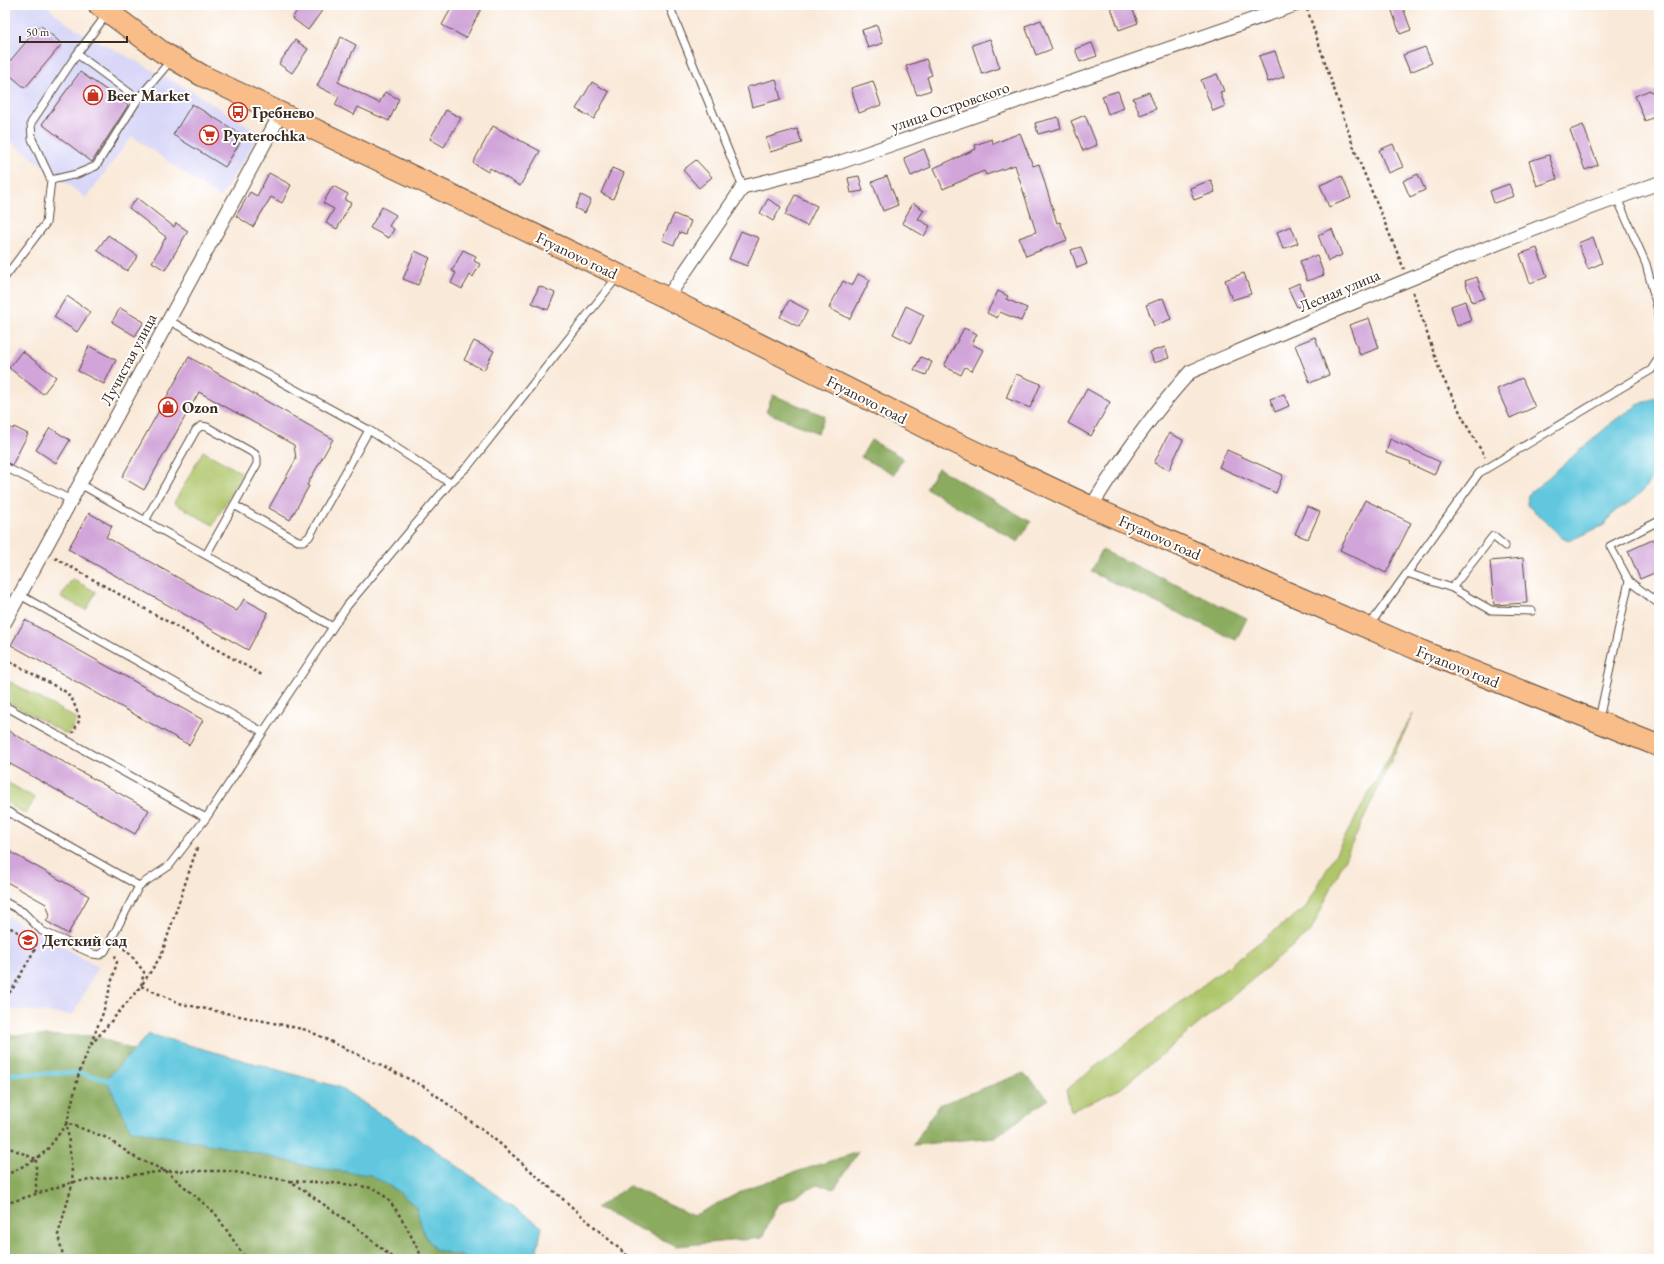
<svg xmlns="http://www.w3.org/2000/svg" width="1664" height="1264" viewBox="0 0 1664 1264" font-family="'EB Garamond',serif">
  <style>
    .built { fill: #d8d7f8 }
    .green { fill: #afc66b; stroke: #757844 }
    .forest { fill: #8bab5f; stroke: #636a3e }
    .water { fill: #61c7de; stroke: #4e787e }
    .lines { fill: none; stroke-linecap: round; stroke-linejoin: round }
    .stream { stroke: #61c7de; stroke-width: 4.5 }
    .building { fill: #d1a5d9 }
    .service-casing { stroke: #58473a; stroke-width: 9 }
    .minor-casing { stroke: #58473a; stroke-width: 15 }
    .primary-casing { stroke: #58473a; stroke-width: 23 }
    .path { stroke: #58473a; stroke-width: 2.5; stroke-dasharray: 3 3; stroke-linecap: butt }
    .service { stroke: #fff; stroke-width: 7 }
    .minor { stroke: #fff; stroke-width: 13 }
    .primary { stroke: #f8bd89; stroke-width: 21 }
    .labels { text-anchor: middle; stroke-width: 4; stroke-linejoin: round; paint-order: stroke }
    .poi-label { font-size: 16px; font-weight: bold; fill: #3b2a1e; stroke: #fff; text-anchor: start }
    .street-label { font-size: 16px; fill: #3b2a1e; stroke: #fff }
  </style>
  <rect width="100%" height="100%" fill="#fff"/>
  <filter id="ink" filterUnits="userSpaceOnUse"><feTurbulence type="fractalNoise" baseFrequency=".025" numOctaves="2"/><feDisplacementMap in="SourceGraphic" scale="8" xChannelSelector="R" yChannelSelector="G"/><feConvolveMatrix kernelMatrix="1 2 1 2 8 2 1 2 1" color-interpolation-filters="sRGB"/></filter>
  <filter id="wash" filterUnits="userSpaceOnUse"><feTurbulence type="fractalNoise" baseFrequency=".012" numOctaves="4" result="noise"/><feDisplacementMap in="SourceGraphic" scale="16" xChannelSelector="R" yChannelSelector="G"/><feGaussianBlur stdDeviation="0.9" result="paint"/><feColorMatrix in="noise" values="0 0 0 0 0 0 0 0 0 0 0 0 0 0 0 0 0 1.4 0 .05"/><feComposite in="paint" operator="in"/></filter>
  <g filter="url(#wash)">
    <rect width="100%" height="100%" fill="#f9e9d8"/>
    <path class="built" d="M5,5H46L69,25L193,92L260,133L220,198L132,136L86,198L5,137Z
      M5,914L98,967L73,1015L5,1009Z"/>
    <path class="green" d="M203,451L242,473L213,525L174,503Z
      M72,579L96,592L86,610L61,597Z
      M11,682L77,719L68,735L5,700V692Z
      M1413,714L1311,931L1120,1089L1071,1111L1066,1089L1306,907Z
      M5,781L35,798L26,814L5,802Z"/>
    <path class="forest" d="M773,395L825,416L818,433L766,412Z
      M871,440L903,458L894,474L861,457Z
      M938,468L1031,522L1018,542L926,488Z
      M1102,550L1247,618L1236,640L1091,572Z
      M5,1035L96,1036L234,1088L552,1259H5Z
      M1024,1073L1049,1099L995,1137L913,1145L939,1105Z
      M858,1152L835,1188L817,1185L777,1205L762,1238L676,1246L596,1208L629,1186L693,1216L753,1186Z"/>
    <path class="water" d="M1659,396V468L1657,469L1645,488L1631,502L1615,511L1604,525L1571,540L1562,538L1550,525L1527,505L1528,495L1615,420L1638,405Z
      M149,1034L339,1087L428,1145L542,1227L535,1259H474L435,1250L424,1234L416,1207L398,1191L370,1175L314,1168L251,1152L131,1130L106,1079Z"/>
    <g class="lines">
      <path class="stream" d="M5,1074L79,1073L112,1081"/>
    </g>
    <g id="blocks">
      <path class="building" d="M301,5H326L308,30L292,18Z
        M453,5H473L481,9L466,38L442,25Z
        M1110,5H1131L1138,23L1119,30Z
        M1390,5H1402L1411,30L1400,34Z
        M1041,20L1052,49L1036,55L1025,26Z
        M40,25L62,44L25,88L5,71V67Z
        M877,25L883,43L868,48L862,30Z
        M341,37L356,45L338,82L379,103L385,92L399,99L389,121L358,107L354,115L335,105L339,97L317,86Z
        M990,39L1000,68L982,74L972,45Z
        M295,40L308,49L292,73L279,64Z
        M1092,43L1097,56L1080,62L1075,49Z
        M1425,47L1432,63L1410,72L1403,55Z
        M1275,51L1284,77L1268,82L1259,56Z
        M926,59L932,75L927,77L931,90L917,95L906,66Z
        M80,72L128,105L92,162L42,124Z
        M1217,74L1224,91L1220,92L1225,106L1213,111L1201,80Z
        M776,79L781,99L752,107L747,87Z
        M873,81L881,105L859,113L851,88Z
        M592,82L609,92L594,119L576,109Z
        M1650,90L1651,92L1656,90L1659,98V115L1645,121L1635,96Z
        M1118,91L1124,108L1108,114L1102,96Z
        M1149,92L1156,109L1140,115L1133,98Z
        M192,104L244,136L225,167L173,135Z
        M446,110L461,118L444,147L430,139Z
        M1085,115L1097,145L1083,151L1071,121Z
        M1058,117L1061,128L1038,134L1035,123Z
        M1583,125L1598,165L1585,170L1570,130Z
        M493,126L540,151L520,186L490,168L488,172L473,163Z
        M797,129L802,143L770,152L766,138Z
        M1020,133L1033,166L1039,164L1057,223L1060,222L1067,240L1026,256L1019,238L1036,232L1015,165L986,175L984,171L943,189L934,168L976,149L975,145L992,139L993,144Z
        M1393,144L1403,167L1388,173L1379,150Z
        M924,149L931,167L911,176L904,158Z
        M1549,155L1557,179L1537,186L1529,161Z
        M696,160L712,177L699,188L683,170Z
        M612,168L624,173L613,199L601,193Z
        M269,173L291,185L282,203L271,197L253,227L236,216L250,192L257,196Z
        M1418,174L1425,190L1410,197L1403,181Z
        M859,176L863,191L851,193L848,178Z
        M887,176L898,205L883,211L872,182Z
        M1342,176L1351,198L1329,207L1320,185Z
        M1211,180L1215,192L1194,200L1190,188Z
        M1509,184L1514,196L1494,203L1490,191Z
        M333,186L348,194L345,200L351,203L337,229L326,223L334,209L323,203Z
        M581,195L591,200L585,213L575,208Z
        M795,195L817,206L807,226L785,215Z
        M137,198L174,227L176,223L188,231L165,270L152,262L166,237L129,208Z
        M768,199L781,207L773,221L760,213Z
        M913,203L924,210L918,219L930,226L924,236L902,223Z
        M382,207L396,215L389,226L394,229L389,238L370,228Z
        M674,214L691,221L686,234L680,232L674,245L662,240Z
        M1291,226L1298,243L1283,249L1277,232Z
        M1332,229L1342,255L1328,261L1318,235Z
        M741,231L759,238L747,266L729,259Z
        M108,235L138,256L127,271L97,250Z
        M1593,237L1602,263L1588,269L1578,243Z
        M1081,247L1087,264L1077,268L1071,250Z
        M1537,248L1547,277L1530,283L1520,254Z
        M463,250L476,256L474,261L480,264L473,277L470,275L462,289L451,283L456,273L452,271Z
        M415,251L430,258L418,285L403,279Z
        M1317,255L1324,275L1307,281L1300,261Z
        M1244,273L1251,294L1232,300L1225,280Z
        M858,274L870,280L850,319L829,308L843,281L852,286Z
        M1477,277L1484,298L1472,302L1465,281Z
        M1299,283L1307,303L1297,307L1288,288Z
        M539,286L555,293L548,310L532,303Z
        M998,291L1008,296L1006,299L1027,308L1021,321L1000,312L997,318L987,313Z
        M67,296L90,312L77,332L54,317Z
        M1163,298L1171,319L1154,326L1146,305Z
        M789,300L808,310L799,327L780,317Z
        M1465,301L1471,321L1457,326L1451,306Z
        M906,306L924,315L911,343L893,334Z
        M120,308L144,322L135,336L112,322Z
        M1369,318L1379,348L1360,355L1349,325Z
        M964,328L977,334L972,344L983,350L972,371L965,367L961,375L944,366Z
        M1315,337L1329,375L1310,383L1295,345Z
        M474,341L494,351L484,370L464,360Z
        M89,346L116,360L104,384L78,371Z
        M1165,347L1169,358L1154,363L1150,352Z
        M22,351L56,377L43,394L9,368Z
        M189,357L333,439L307,485L309,486L290,520L269,508L296,459L294,445L199,392L144,490L122,477Z
        M921,357L932,362L926,375L914,370Z
        M1016,374L1041,384L1030,408L1006,398Z
        M1522,378L1535,407L1510,418L1497,389Z
        M1087,389L1110,402L1091,436L1068,423Z
        M1284,394L1289,406L1275,412L1270,399Z
        M5,425L13,429L14,427L28,434L12,465L5,462Z
        M50,428L70,440L56,463L36,450Z
        M1169,433L1183,440L1169,470L1154,463Z
        M1390,439L1440,462L1434,475L1410,464L1411,462L1386,453Z
        M1227,450L1283,475L1276,493L1219,467Z
        M1365,500L1411,523L1386,573L1340,550Z
        M1307,506L1320,512L1308,539L1295,534Z
        M89,513L112,526L106,537L237,611L244,599L268,613L248,650L68,549Z
        M1659,537V571L1640,579L1628,551Z
        M1523,558L1527,603L1494,605L1490,561Z
        M25,620L203,720L189,745L11,645Z
        M5,729L149,810L135,834L5,761Z
        M5,849L89,896L68,934L46,921L50,915L46,904L5,881Z"/>
    </g>
  </g>
  <g filter="url(#ink)">
    <use href="#blocks" fill-opacity="0" stroke="#58473a" stroke-width="1"/>
    <g class="lines">
      <g class="service-casing">
        <path id="service" d="M669,5L743,187
          M107,14L77,54L138,99L172,59
          M51,180L77,174L96,166L138,99
          M1617,198L1646,264L1659,314
          M5,277L46,223L51,180L32,139L31,123L77,54
          M5,467L71,500
          M450,483L469,465L618,276
          M80,484L333,627
          M234,505L298,541H303L309,537L369,430
          M145,521L196,430L201,426L207,427L255,454L257,458V464L206,555
          M1407,573L1452,588L1491,610L1532,611
          M1629,581L1610,546L1659,521
          M1452,588L1493,536L1505,546
          M20,595L263,732
          M1369,626L1479,473L1651,370L1659,358
          M5,706L206,818
          M1597,720L1601,710L1629,581L1659,604
          M5,810L139,886L105,951L100,955L93,954L42,931L23,912L5,902
          M139,886L169,866L206,818L347,606L450,483L369,430L168,320"/>
      </g>
      <g class="minor-casing">
        <path id="minor" d="M667,298L743,187L838,163L1295,5
          M1091,507C1120,460 1153,413 1190,372C1345,306 1500,239 1659,183
          M5,622L281,113"/>
      </g>
      <g class="primary-casing">
        <path id="primary" d="M99,5L162,52L203,76L667,298L954,442L1091,507L1419,650L1659,746"/>
      </g>
      <path class="path" d="M1307,9L1355,151L1404,269
        M1413,292L1441,374L1467,426L1485,457
        M55,558L262,675
        M5,659L66,692L73,701L80,719L73,733
        M197,848L161,956L141,986L182,1004L307,1030L425,1087L498,1142L631,1259
        M5,925L33,940L36,944L35,949L12,990L5,996
        M91,1045L141,986L144,972L130,954L119,944
        M5,1146L36,1159L47,1150L67,1123L107,1138L136,1158L166,1171L215,1213L246,1259
        M5,1176L36,1159V1194
        M290,1181C307,1182 370,1183 380,1192C400,1209 411,1237 423,1259
        M5,1204L73,1182L166,1171H228L290,1181L356,1227L394,1259
        M64,1259L58,1235L73,1182L67,1123L79,1073L103,1013L117,962L115,955"/>
      <use href="#service" class="service"/>
      <use href="#minor" class="minor"/>
      <use href="#primary" class="primary"/>
    </g>
  </g>
  <defs>
    <g id="shop-ring" transform="scale(1)"><circle r="9.5" fill="#fff" stroke="#c8321e" stroke-width="1.5"/><path d="M-5-2.5h2.3a2.7 3.5 0 0 1 5.4 0H5L5.5 6h-11ZM-1.5-2.5h3a1.5 2.3 0 0 0-3 0Z" fill="#c8321e"/></g>
    <g id="bus-ring" transform="scale(1)"><circle r="9.5" fill="#fff" stroke="#c8321e" stroke-width="1.5"/><path d="M-5-6H5V4H4V6H2V4H-2V6H-4V4H-5ZM-3.5-4V0h7V-4ZM-3.5 1.2v1.5H-2V1.2ZM2 1.2v1.5H3.5V1.2Z" fill="#c8321e"/></g>
    <g id="supermarket-ring" transform="scale(1)"><circle r="9.5" fill="#fff" stroke="#c8321e" stroke-width="1.5"/><path d="M-6-5.5h2.5l.6 2H6L4.5 2H-2.5L-4.4-4H-6ZM-1.5 3.2a1.3 1.3 0 1 0 .1 0ZM3 3.2a1.3 1.3 0 1 0 .1 0Z" fill="#c8321e"/></g>
    <g id="school-ring" transform="scale(1)"><circle r="9.5" fill="#fff" stroke="#c8321e" stroke-width="1.5"/><path d="M0-5L7-2L0 1L-7-2ZM-4 1L0 2.5L4 1V4Q0 6-4 4Z" fill="#c8321e"/></g>
  </defs>
  <g fill-rule="evenodd">
    <use href="#shop-ring" x="93" y="95"/>
    <use href="#bus-ring" x="238" y="112"/>
    <use href="#supermarket-ring" x="209" y="135"/>
    <use href="#shop-ring" x="168" y="407"/>
    <use href="#school-ring" x="28" y="940"/>
  </g>
  <g class="labels">
    <g class="poi-label">
      <text x="107" y="101">Beer Market</text>
      <text x="252" y="118">Гребнево</text>
      <text x="223" y="141">Pyaterochka</text>
      <text x="182" y="413">Ozon</text>
      <text x="42" y="946">Детский сад</text>
    </g>
    <g class="street-label">
      <text transform="translate(950 106) rotate(-19)" y="6">улица Островского</text>
      <text transform="translate(577 255) rotate(26)" y="6">Fryanovo road</text>
      <text transform="translate(1339 290) rotate(-23)" y="6">Лесная улица</text>
      <text transform="translate(128 359) rotate(-62)" y="6">Лучистая улица</text>
      <text transform="translate(867 399) rotate(27)" y="6">Fryanovo road</text>
      <text transform="translate(1160 537) rotate(24)" y="6">Fryanovo road</text>
      <text transform="translate(1458 666) rotate(22)" y="6">Fryanovo road</text>
    </g>
  </g>
  <rect width="1664" height="1264" fill="none" stroke="#fff" stroke-width="20"/>
  <path d="M20 36v6h107v-6" fill="none" stroke="#3b2a1e" stroke-width="2"/>
  <text x="26" y="36" font-size="12" fill="#3b2a1e" stroke="#ffffff" stroke-width="3" paint-order="stroke">50 m</text>
</svg>
